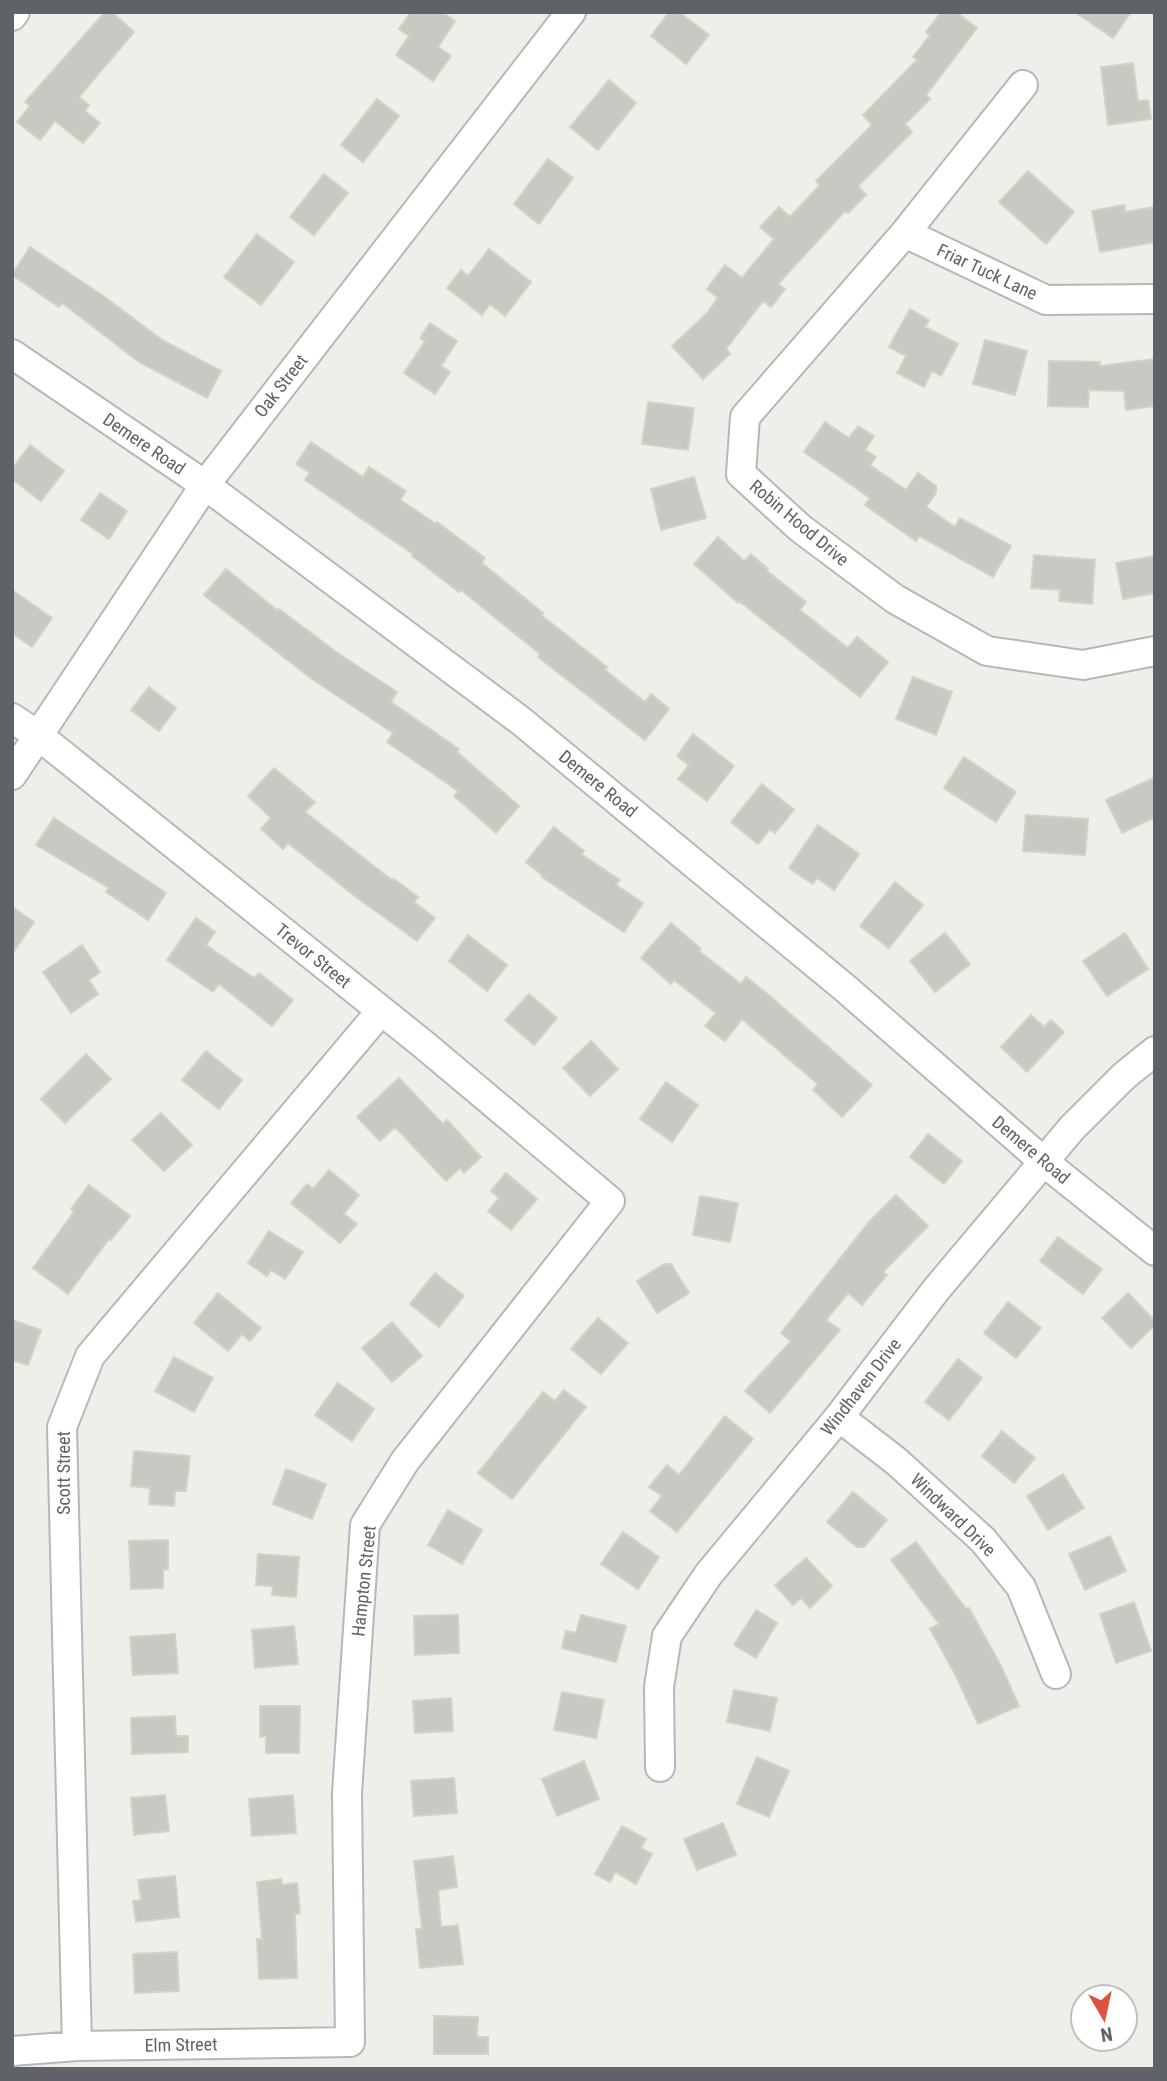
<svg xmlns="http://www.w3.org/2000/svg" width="1167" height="2081" viewBox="0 0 1167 2081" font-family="'Roboto Condensed',sans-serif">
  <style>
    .building { fill: #c9c8c2; stroke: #d4d1c6; stroke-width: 2 }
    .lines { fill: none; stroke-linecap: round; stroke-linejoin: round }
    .minor-casing { stroke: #b5b7bb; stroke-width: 32 }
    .minor { stroke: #fff; stroke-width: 28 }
    .labels { text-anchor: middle; stroke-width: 5; stroke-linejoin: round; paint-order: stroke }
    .street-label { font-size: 18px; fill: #5f6267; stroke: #fff }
  </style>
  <rect width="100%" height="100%" fill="#f0eee8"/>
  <path class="building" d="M105,12H112L134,32L79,97L89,105L85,111L100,123L83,143L55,121L40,140L17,122L30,106L25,102Z
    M411,12H442L455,21L438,47L451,56L433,81L396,55L409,36L399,29Z
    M669,12H679L709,35L686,64L651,36Z
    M941,12H956L977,28L926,95L930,99L905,124L912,132L858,186L866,195L848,213L845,211L778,284L785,289L771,307L763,301L726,349L730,354L703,379L672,346L707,313L718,298L707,289L725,265L742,278L774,239L760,227L779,207L790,217L820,185L816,181L872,125L863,115L917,60L913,57L930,35L926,32Z
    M1075,12H1131L1113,38Z
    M1133,63L1138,101L1148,100L1151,119L1108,125L1101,67Z
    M609,80L636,103L598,150L570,127Z
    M377,99L399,116L363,162L341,145Z
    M548,159L573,178L539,224L514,204Z
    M1028,171L1074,212L1046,244L999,202Z
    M324,174L348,193L314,235L290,217Z
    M1124,205L1125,212L1155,207V242L1100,252L1092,211Z
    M257,234L294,262L261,305L224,277Z
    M30,247L102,295L162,340L221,371L207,398L139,362L62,303L59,307L12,275Z
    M489,249L531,282L505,316L490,304L482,315L447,288L461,270L468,276Z
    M910,309L929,320L925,327L958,344L941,376L932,371L924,387L897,373L906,356L889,347Z
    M430,323L457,341L441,366L450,372L435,394L404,373L425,341L420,338Z
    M985,340L1027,351L1015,395L973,384Z
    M1155,359V406L1126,410L1124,391L1089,390L1088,407L1048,406L1049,361L1100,362V366Z
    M648,402L694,408L688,450L642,444Z
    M825,422L849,438L858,426L874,436L865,450L876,457L870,465L906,490L918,473L936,486V493L926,507L955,527L960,518L1011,546L993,577L919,536L916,541L865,505L870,498L804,452Z
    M311,442L363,477L369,467L406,491L400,500L436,524L437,522L485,558L482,563L543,613L541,615L607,667L605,670L645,702L651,694L669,709L645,740L538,657L540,654L461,590L459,592L412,556L413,554L305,480L310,473L296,464Z
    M30,445L64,471L41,501L12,479V469Z
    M694,477L706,518L661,530L651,489Z
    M100,493L127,511L109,539L81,520Z
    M718,537L744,561L751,554L768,569L767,571L806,602L800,610L848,648L857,637L888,662L860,697L739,601L738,603L694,564Z
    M1034,555L1095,560L1092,604L1059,601L1060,590L1031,588Z
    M1155,556V593L1123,599L1116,563Z
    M226,569L278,611L279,609L339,654L397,692L391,702L459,749L457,752L519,806L496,833L454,796L458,791L387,742L393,733L312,679L204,595Z
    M12,590L52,618L32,647L12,633Z
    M913,677L952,692L936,735L896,719Z
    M149,687L176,708L159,731L131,710Z
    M693,734L734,766L707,801L678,779L689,765L677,756Z
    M964,757L1016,792L996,822L944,788Z
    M274,768L315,802L305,812L393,881L394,879L418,897L414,902L435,918L417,941L356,897L288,843L283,849L261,829L271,818L248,796Z
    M1155,777V817L1122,833L1106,800Z
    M762,784L794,810L775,833L770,829L758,844L731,822Z
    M1026,815L1088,819L1085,855L1023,851Z
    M54,818L166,893L148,920L106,892L109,888L36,845Z
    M818,825L859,854L834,890L817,878L813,884L789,868Z
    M554,827L584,851L581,854L620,880L616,885L643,903L624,932L542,877L543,876L526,862Z
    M895,882L923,905L889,948L860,926Z
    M12,907L34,922L12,954Z
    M196,918L215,932L206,945L254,978L259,973L293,1000L272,1026L219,984L213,992L167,960Z
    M671,923L701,949L699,951L741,984L746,977L764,991L872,1085L842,1117L813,1090L818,1084L742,1019L725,1041L705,1026L716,1013L674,980L671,984L641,958Z
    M945,933L970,964L935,992L910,961Z
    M1125,933L1148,969L1107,996L1083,961Z
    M468,935L507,965L487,991L449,961Z
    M82,945L100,972L89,980L98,994L71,1013L43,972Z
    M529,994L557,1018L534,1045L505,1020Z
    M1031,1015L1044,1027L1051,1020L1064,1032L1027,1072L1001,1047Z
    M591,1041L618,1069L590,1096L563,1068Z
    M206,1051L242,1080L219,1109L182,1080Z
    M86,1054L111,1079L65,1123L41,1099Z
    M399,1078L443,1124L447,1120L481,1157L464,1173L460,1168L446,1181L395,1127L380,1141L357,1117Z
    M666,1082L698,1105L672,1142L640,1119Z
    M161,1113L192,1145L164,1171L132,1140Z
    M928,1134L962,1161L944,1184L910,1157Z
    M329,1170L359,1195L344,1214L357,1224L340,1243L291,1203L307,1184L313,1189Z
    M506,1173L537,1199L511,1230L488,1211L499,1198L491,1191Z
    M89,1185L130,1216L111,1240L109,1239L68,1294L33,1268L74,1212L71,1209Z
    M896,1195L928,1226L883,1272L887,1275L862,1305L848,1293L826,1320L840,1330L770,1413L745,1391L791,1341L781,1333L869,1222Z
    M700,1196L738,1203L730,1242L693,1235Z
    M269,1231L303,1252L285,1279L271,1270L267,1276L248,1263Z
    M1058,1237L1102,1269L1083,1294L1040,1261Z
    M664,1264H671L689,1293L657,1313L637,1281Z
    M435,1273L464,1296L439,1327L410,1304Z
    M218,1293L261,1328L250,1341L242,1334L228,1351L194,1323Z
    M1128,1293L1155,1321V1325L1131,1348L1102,1318Z
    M1008,1302L1041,1328L1016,1358L984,1333Z
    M598,1318L628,1343L601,1374L571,1349Z
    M12,1320L41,1330L28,1365L12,1360Z
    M392,1322L422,1356L392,1382L362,1348Z
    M174,1357L213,1378L194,1412L155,1391Z
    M958,1359L982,1378L949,1420L925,1402Z
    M338,1383L374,1409L352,1441L315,1415Z
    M564,1390L586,1407L512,1499L478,1473L543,1392L555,1401Z
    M725,1416L753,1439L677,1532L650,1511L662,1496L649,1487L667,1465L679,1475Z
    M1002,1431L1035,1458L1014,1483L982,1456Z
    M134,1451L190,1456L186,1491H175L174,1506L149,1504L150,1488L131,1486Z
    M286,1469L326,1484L312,1519L273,1504Z
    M1063,1474L1084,1508L1048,1530L1027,1496Z
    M853,1492L887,1520L864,1547H857L827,1522Z
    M448,1510L482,1530L462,1564L428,1545Z
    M623,1532L659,1557L638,1589L601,1564Z
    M1110,1536L1126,1571L1085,1590L1069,1554Z
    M168,1540V1569L163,1570V1588L131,1589L129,1541Z
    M916,1542L966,1609L969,1608L1001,1666L1019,1706L978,1724L956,1676L930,1629L939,1624L891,1560Z
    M258,1554L299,1557L296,1597L272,1595L273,1586L256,1585Z
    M806,1558L832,1586L810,1608L801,1598L793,1605L775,1585Z
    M1134,1602L1151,1651L1116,1663L1100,1614Z
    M756,1610L777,1623L756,1658L734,1645Z
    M458,1615L459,1653L415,1655L414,1616Z
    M581,1615L626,1626L616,1662L562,1648L566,1631L576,1633Z
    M294,1626L298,1664L255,1668L252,1630Z
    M175,1634L178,1673L133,1675L130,1637Z
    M734,1690L777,1698L770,1731L727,1722Z
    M562,1692L604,1700L596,1738L554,1730Z
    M451,1698L453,1731L415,1733L413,1701Z
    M260,1706H300L299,1753H266V1736L260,1737Z
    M175,1716L176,1736H188V1752L132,1754L131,1718Z
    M757,1757L789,1771L769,1817L737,1804Z
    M584,1761L599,1799L557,1816L542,1779Z
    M454,1778L457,1813L414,1816L411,1781Z
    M165,1795L169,1831L134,1835L131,1798Z
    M293,1795L296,1833L252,1836L249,1799Z
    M723,1823L736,1855L697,1870L684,1839Z
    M622,1826L646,1839L641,1848L652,1854L636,1884L615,1872L610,1882L595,1874Z
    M453,1856L457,1887L438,1890L441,1927L458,1925L463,1964L420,1968L416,1929H422L414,1861Z
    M175,1876L179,1917L136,1922L133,1901L141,1900L138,1880Z
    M281,1879L282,1885L297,1883L300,1913L295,1914L297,1978L259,1979L257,1939H262L257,1882Z
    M177,1952L179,1991L135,1993L133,1954Z
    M434,2016L478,2017L477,2037H488V2054H434Z"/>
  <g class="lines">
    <g class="minor-casing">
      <path id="minor" d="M12,16L15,12
        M1023,85L905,233L745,417L741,474L800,528L895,599L987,651L1083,665L1155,651
        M905,233L1046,300L1155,299
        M12,354L205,485L521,721L845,988L1044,1162L1155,1251
        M12,718L39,736L423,1044L610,1201L405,1461L365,1525L347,1793L350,2042L77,2046L12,2051
        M12,775L205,485L571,12
        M839,1417L896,1461L983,1540L1021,1587L1056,1674
        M660,1767L659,1687L667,1636L708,1575L839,1417L935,1291L1072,1128L1124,1076L1155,1051
        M77,2046L62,1427L90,1356L381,1011"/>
    </g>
    <use href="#minor" class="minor"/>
  </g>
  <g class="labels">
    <g class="street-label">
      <text transform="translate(987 272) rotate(25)" y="6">Friar Tuck Lane</text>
      <text transform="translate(281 386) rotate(-52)" y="6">Oak Street</text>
      <text transform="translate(144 444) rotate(34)" y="6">Demere Road</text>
      <text transform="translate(799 523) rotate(40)" y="6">Robin Hood Drive</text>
      <text transform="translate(598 784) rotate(39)" y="6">Demere Road</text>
      <text transform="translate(313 956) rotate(39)" y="6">Trevor Street</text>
      <text transform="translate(1031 1150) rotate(40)" y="6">Demere Road</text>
      <text transform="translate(861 1387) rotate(-52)" y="6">Windhaven Drive</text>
      <text transform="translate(64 1473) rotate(-90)" y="6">Scott Street</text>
      <text transform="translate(953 1515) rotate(44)" y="6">Windward Drive</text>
      <text transform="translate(364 1581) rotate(-84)" y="6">Hampton Street</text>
      <text transform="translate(181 2045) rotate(-1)" y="6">Elm Street</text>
    </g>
  </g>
  <rect width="1167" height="2081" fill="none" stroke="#5f6267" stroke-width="28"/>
  <g transform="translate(1104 2018) rotate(171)"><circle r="33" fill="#ffffff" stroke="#bfc0c2" stroke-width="2"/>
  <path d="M0-5L12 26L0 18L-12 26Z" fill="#de5340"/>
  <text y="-10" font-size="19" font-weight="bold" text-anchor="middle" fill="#5f6267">N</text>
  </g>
</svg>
